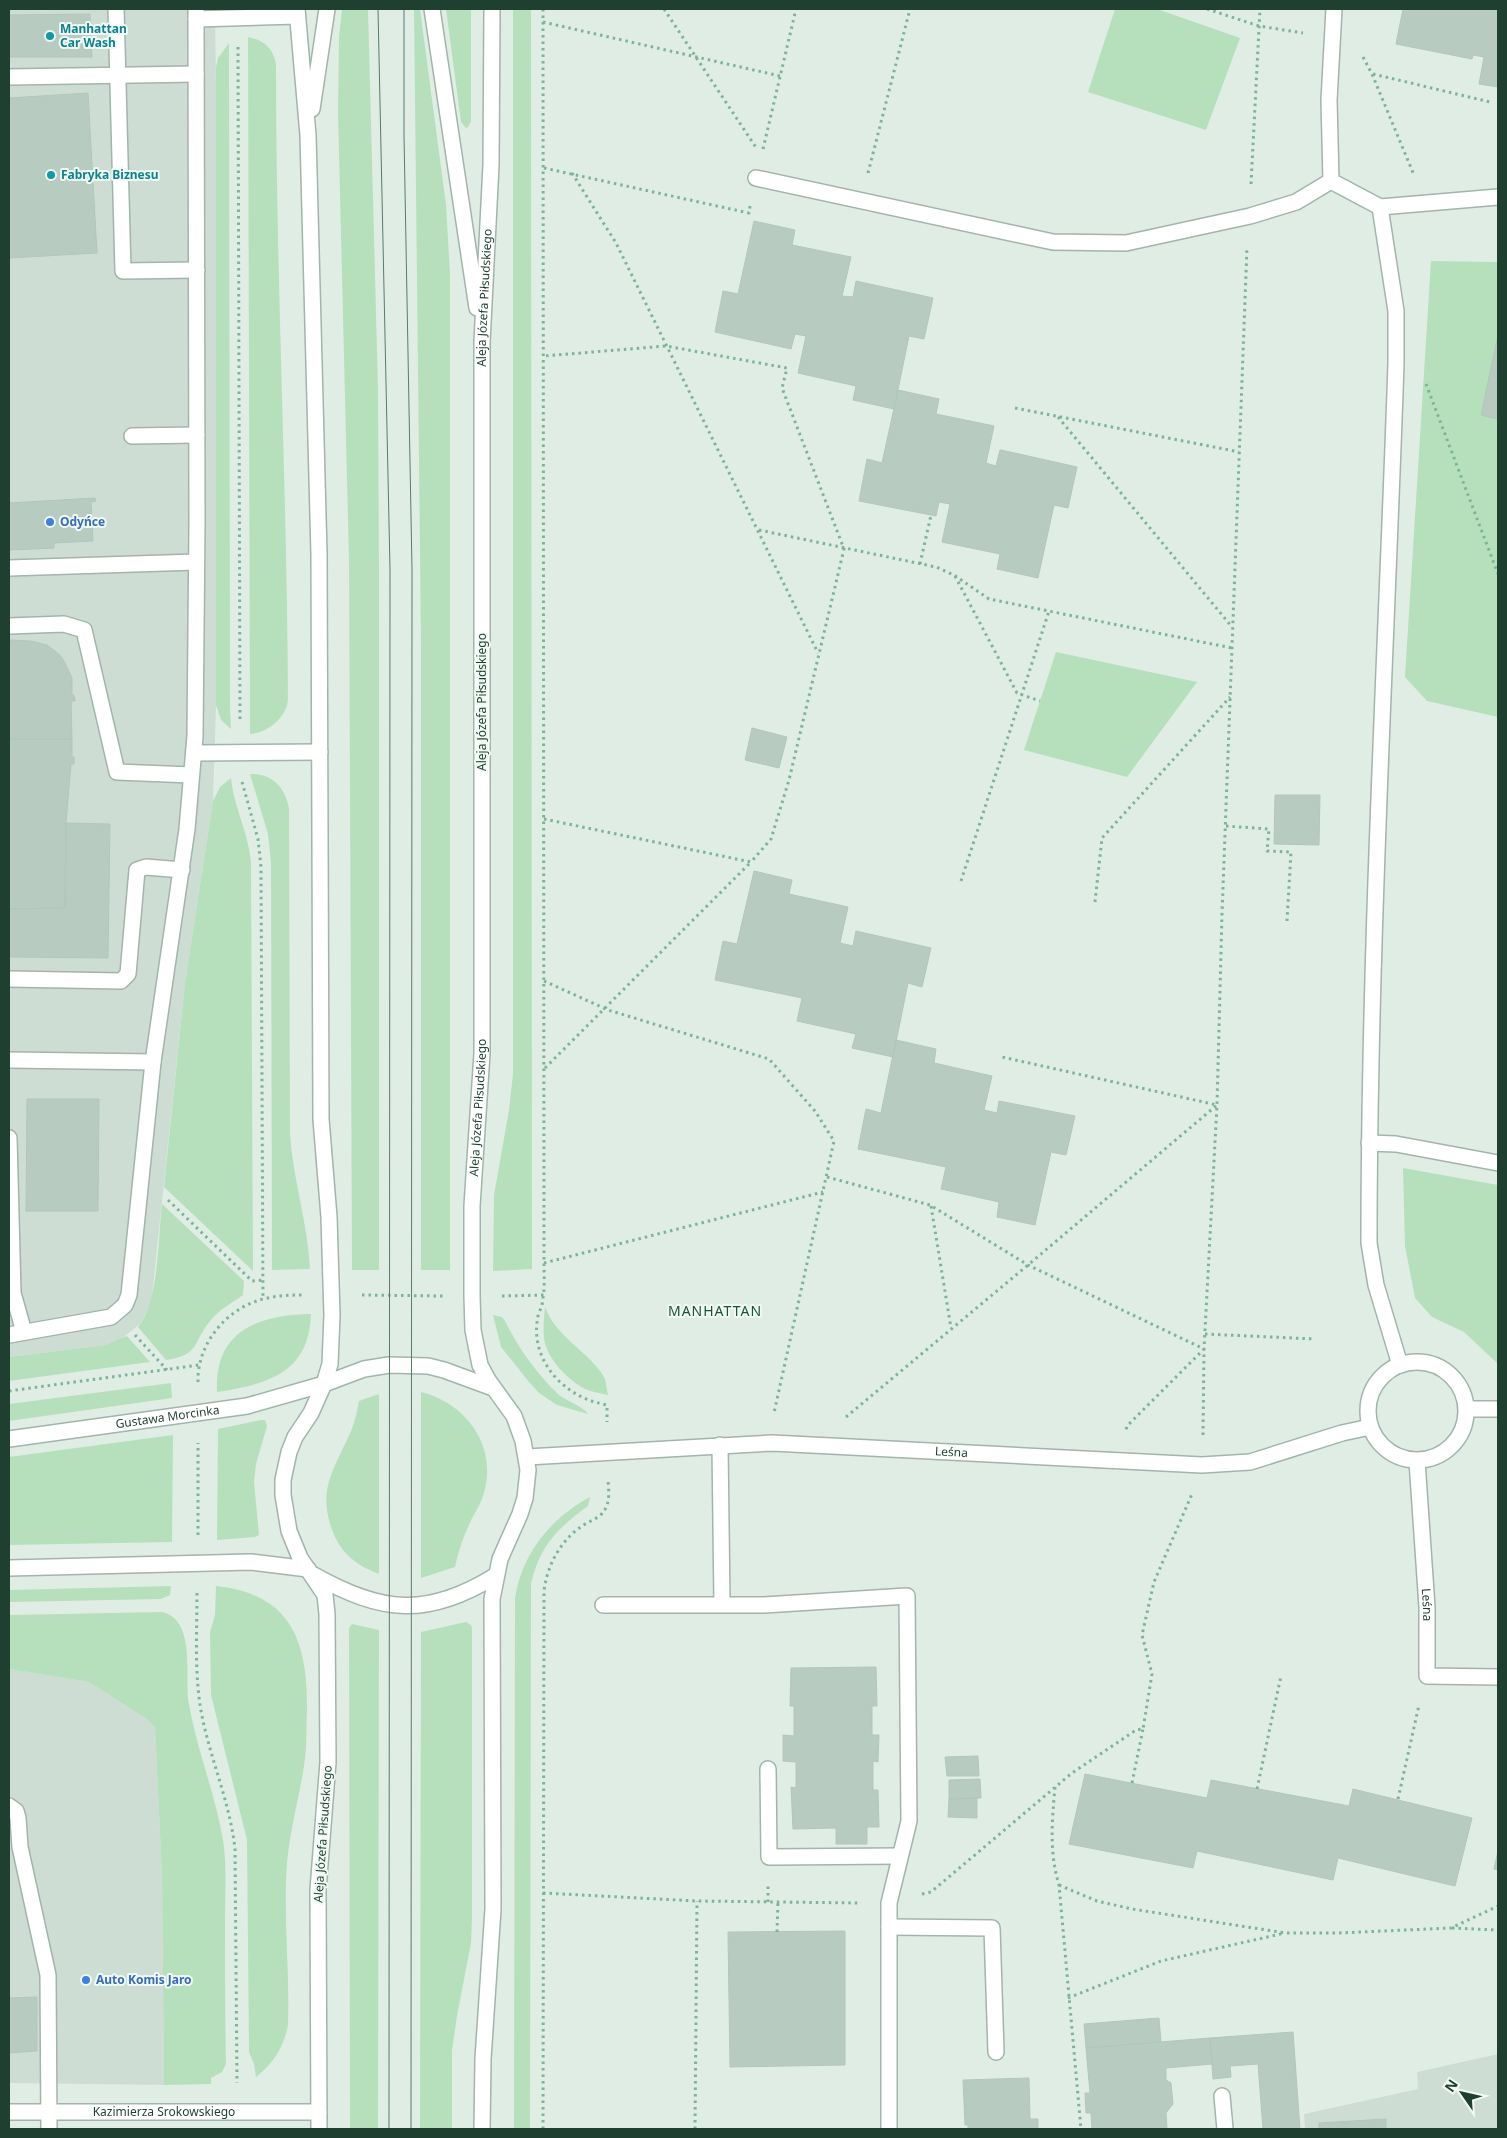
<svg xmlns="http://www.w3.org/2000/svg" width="1507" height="2138" viewBox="0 0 1507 2138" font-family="'Noto Sans',sans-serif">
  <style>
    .built { fill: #ceddd4 }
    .green { fill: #b6e0bb }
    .building { fill: #b8cbc0; stroke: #b2c7bb }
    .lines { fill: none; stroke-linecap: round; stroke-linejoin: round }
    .minor-casing { stroke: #a2b5ab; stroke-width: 18 }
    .path { stroke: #7db499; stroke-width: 3; stroke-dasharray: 2.5 4; stroke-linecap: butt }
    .minor { stroke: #fff; stroke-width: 15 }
    .tram { stroke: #597b6c; stroke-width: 1 }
    .culture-dot { fill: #0f9aa8; stroke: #f1f9f4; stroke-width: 2 }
    .shop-dot { fill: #3f7fe0; stroke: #f1f9f4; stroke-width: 2 }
    .labels { text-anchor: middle; stroke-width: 4; stroke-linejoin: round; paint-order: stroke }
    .culture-label { font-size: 12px; font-weight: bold; fill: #0d838f; stroke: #f1f9f4; text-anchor: start }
    .street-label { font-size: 12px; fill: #1f3f31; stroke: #f1f9f4 }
    .shop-label { font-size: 12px; font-weight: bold; fill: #366cbe; stroke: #f1f9f4; text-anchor: start }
    .neighbourhood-label { font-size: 14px; letter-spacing: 1px; fill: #19533b; stroke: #f1f9f4 }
  </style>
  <rect width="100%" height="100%" fill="#e0ede5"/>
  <path class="built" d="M9,9H215L217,163L216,705L213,801L185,983L152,1296L150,1305L141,1323L120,1340L105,1345L9,1357Z
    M9,1669L89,1682L148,1720L155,1728L162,1876L164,2085L9,2083Z
    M1498,2054V2129H1305L1304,2114L1418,2089L1417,2072Z"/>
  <path class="green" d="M342,9H368L378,388L379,569V1270H352L349,561L338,112L339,37Z
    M414,9H420L446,205L450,273V1270H421V644Z
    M446,9H471V122L468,127L466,128L461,122Z
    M513,9H531L532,1269L493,1271L494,1195L509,1110L513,1074Z
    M1115,9H1157L1240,38L1206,130L1088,92Z
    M248,37C264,40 273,48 276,64C276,275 287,487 288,699C287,717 268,733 250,734Z
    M229,43L230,708L231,729L221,720L216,705V67L218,58Z
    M1431,261L1498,262V717L1427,701L1405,677Z
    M1056,652L1197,682L1127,777L1024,750Z
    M250,774C272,773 286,788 289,809L290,1134C293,1180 308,1224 310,1269L272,1270L271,863L268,834Z
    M231,778C234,808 249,834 251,863L253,1271L164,1187L185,983L213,801L220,787Z
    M1403,1168L1498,1185V1364L1464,1332L1432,1317L1415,1298L1405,1246Z
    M162,1204L244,1281L243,1295C232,1303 220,1309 211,1320C192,1342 201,1355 166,1360L138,1327C159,1303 158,1237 162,1204Z
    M545,1307C556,1336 583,1348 601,1372L605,1379L608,1395C600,1393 592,1392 585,1389C568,1380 546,1358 544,1338C543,1328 544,1317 545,1307Z
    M311,1314C309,1374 267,1384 217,1392C214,1330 259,1315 311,1314Z
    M493,1315L502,1317L505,1321C519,1349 536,1373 559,1395C567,1401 584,1407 588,1414L557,1405L539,1393L529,1382L501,1347Z
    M127,1336L150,1362L9,1381V1357L105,1345Z
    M171,1383L172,1398L9,1421V1404Z
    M421,1392C469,1404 500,1450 482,1499C478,1509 472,1517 468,1527C462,1540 458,1553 455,1567L421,1578Z
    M379,1394V1574C358,1566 341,1554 333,1532C316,1490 335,1468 351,1431C355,1422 357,1411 359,1401Z
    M261,1420H265L267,1426L256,1464L254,1482L259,1535L255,1537L217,1540L218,1429Z
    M173,1435L172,1542L9,1545V1457Z
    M590,1497L588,1506C558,1528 540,1545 531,1584L530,2129H514L515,1598C522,1553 551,1518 590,1497Z
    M171,1586L170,1595L161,1599L9,1602V1590Z
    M216,1586C294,1594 308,1645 307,1713C306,1731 307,1749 304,1766C299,1798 290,1830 287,1863C283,1917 290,1972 288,2025C284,2047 273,2064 256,2077L254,2064L249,2052L247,1840L211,1695L210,1632L215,1615Z
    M162,1612C197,1620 184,1677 189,1704C197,1750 215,1793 223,1840C227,1866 225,1893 225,1920C225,1968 225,2016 226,2064L222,2072L211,2078V2084L164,2085L162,1876L155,1728L148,1720L89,1682L9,1669V1615Z
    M466,1622L471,1625L472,1628V1918L471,1943L457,2016L452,2050V2129H420L421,1632Z
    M352,1624L379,1630L378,2129H350L349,1628Z"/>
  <path class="building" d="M1403,9H1498V87L1479,84L1484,57L1473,55L1472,59L1396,44Z
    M90,14L92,57H9V15Z
    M88,93L97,253L9,258V98Z
    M754,221L795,230L792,245L851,257L842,296L853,297L856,281L933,298L924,339L909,336L894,409L853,400L856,386L798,373L806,336L795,334L791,349L715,332L723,291L738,294Z
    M1498,335V419L1481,415Z
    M898,390L939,399L936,414L994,426L986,463L996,466L1000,450H1001L1077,467L1068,508L1054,505L1038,578L997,569L1000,554L942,542L950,504L939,502L936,516L859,501L867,459L882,463Z
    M95,498L96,501L91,502L93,541L54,543V548L9,550V503Z
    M9,640L31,641L47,645L60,655L65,663L72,678V695H74L75,701H71L72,739H9Z
    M752,728L787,737L779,768L745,760Z
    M9,739H72V757H74V764H71L66,823L65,908L9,909Z
    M1275,795H1320L1319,845L1274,844Z
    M66,823L110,824L108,958L9,957V909L65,908Z
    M754,871L792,880L789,894L848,907L840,943L853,946L856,931L931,948L922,987L908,983L893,1057L852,1048L856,1034L797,1021L802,998L715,980L723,941L737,944Z
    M896,1040L936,1049L934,1063L992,1076L984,1110L997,1113L999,1101L1075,1116L1066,1155L1051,1152L1035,1225L997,1217L999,1202L941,1189L946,1167L858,1149L866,1109L881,1113Z
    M27,1099H99L98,1211H26Z
    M876,1667L877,1706H872V1735H879L878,1762L873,1761V1790H878L879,1827H867V1844H836V1828L793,1829L791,1787L796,1788V1762L783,1761V1735L794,1736V1706H790L791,1668Z
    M978,1756L979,1776H947L945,1757Z
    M1085,1774L1207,1798L1211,1780L1349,1806L1353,1789L1472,1818L1455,1886L1338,1858L1333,1880L1197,1851L1193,1868L1069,1844Z
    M980,1779L981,1798L949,1799V1780Z
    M977,1798V1818L948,1817L949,1799Z
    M1498,1851V1870L1494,1869Z
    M845,1931V2065L730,2067L728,1932Z
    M37,1997V2051L9,2053V1998Z
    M1159,2018L1161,2042L1086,2048L1084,2024Z
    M1293,2032L1300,2129H1263L1258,2064L1230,2066L1231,2077L1213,2079L1210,2038Z
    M1210,2038L1212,2064L1166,2068V2080L1171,2083L1173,2104L1166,2113L1167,2129H1092L1091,2113H1086L1085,2093H1090L1086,2048Z
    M1029,2078L1030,2119H1038V2129H968V2125H965L963,2080Z
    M1386,2119V2129H1319V2123Z"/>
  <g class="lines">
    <g class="minor-casing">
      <g id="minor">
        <path d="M116,9L123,271L197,270"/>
        <path d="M297,9L308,135L319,554L321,1119L329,1217L332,1315L330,1364L324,1384L311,1413L295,1437L289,1452L283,1480V1495L289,1531L300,1558L325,1595L327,1614L328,1762L318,1890L319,2129"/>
        <path d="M432,9L477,308"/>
        <path d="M1334,9L1329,100L1331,181L1380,207"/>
        <path d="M196,19L297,16"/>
        <path d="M9,77L196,74"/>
        <path d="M312,109L327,9"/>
        <path d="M756,178L1053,242L1126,243L1250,216L1296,202L1331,181"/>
        <path d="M132,436L197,435"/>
        <path d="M9,568L196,562"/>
        <path d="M9,626L64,624L84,630L117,772L191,775"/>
        <path d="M194,753L320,752"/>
        <path d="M9,979L121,981L128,974L137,870L146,867L182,870"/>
        <path d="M9,1060L153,1062"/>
        <path d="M9,1138L13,1293L24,1332"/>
        <path d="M1369,1143L1396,1144L1498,1163"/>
        <path d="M9,1335L111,1317L125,1305L129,1295L153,1062L187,829L195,736L197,523L196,9"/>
        <circle cx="1417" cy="1411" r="49"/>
        <path d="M1400,1365L1376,1285L1369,1243C1369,950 1386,657 1396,364V311L1380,207L1498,197"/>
        <path d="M1467,1409H1498"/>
        <path id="s1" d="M9,1439L247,1406L324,1384L364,1369L389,1365L428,1366L444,1370L493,1388"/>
        <path d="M720,1445L722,1604"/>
        <path id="s2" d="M527,1457L772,1443L1202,1465L1250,1462L1342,1433L1370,1427"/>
        <path id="s3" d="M1417,1461L1427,1607V1676L1498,1677"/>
        <path d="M9,1568L251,1562L308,1569"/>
        <path d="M314,1575C382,1613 427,1618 495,1576"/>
        <path d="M603,1605H764L907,1596L909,1821L889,1903V2129"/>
        <path d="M768,1769L769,1857L900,1856"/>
        <path d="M9,1806L16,1811L18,1818L20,1847L48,1975L49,2129"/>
        <path d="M889,1927L992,1928L996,2052"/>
        <path d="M1222,2096L1225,2129"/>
        <path id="s4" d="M9,2112H319"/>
        <path id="s5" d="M482,2129L483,2059L493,1909L492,1599L500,1559L520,1514L525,1498L528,1470L523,1441L514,1416L488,1380L480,1365L473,1330L472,1296V1206L482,1053V342L491,165L492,9"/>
      </g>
    </g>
    <path class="path" d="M543,9L544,1263C544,1274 545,1286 543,1298C543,1304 540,1310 538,1316C533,1340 541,1362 557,1379C572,1394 587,1401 607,1405V1422
      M664,9L757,149
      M1207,9L1259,26L1303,33
      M543,22L780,76
      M238,47L240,723
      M1363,57L1372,74L1414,175
      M1373,74L1490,102
      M763,149L796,9
      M544,168L749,213L750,206
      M572,173L616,243L818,653
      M868,173L910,9
      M1251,184L1260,9
      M1426,384L1498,574
      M1015,408L1239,452
      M1058,417L1232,627
      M759,530L936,567L954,575L989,599L1232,648
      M920,564L931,515
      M955,576L1017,693L1040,701
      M242,782L258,839L261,867L263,1299
      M544,819L751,862L771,839L789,780L844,549L782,388L787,368L666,346L544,356
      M1226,826L1269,829L1267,851L1291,852L1287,921
      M961,881L1049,611
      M1095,902L1102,838L1230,697
      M544,981L608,1010L769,1059L815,1111L834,1141L774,1413
      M545,1068L751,862
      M827,1177L930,1205L1028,1265L1204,1349L1127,1426L1125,1433
      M168,1200L252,1281L263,1280
      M931,1206L951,1328
      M544,1263L823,1192
      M362,1295L443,1296
      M502,1296L544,1295
      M1205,1334L1315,1339
      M135,1335L167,1370
      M198,1382C197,1347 222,1314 254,1302C269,1296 287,1295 303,1295
      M9,1391L199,1365
      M846,1417L1028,1265L1217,1105L1002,1057
      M1203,1435L1204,1349L1217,1105L1222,914L1247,247
      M198,1535V1443
      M197,1593C197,1634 194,1676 202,1716C211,1761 230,1803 235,1849L237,2083
      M1132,1783L1143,1729
      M1055,1787C1052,1821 1049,1852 1059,1885L1081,2129
      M1257,1789L1281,1676
      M1398,1799L1419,1705
      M1059,1885L1097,1901L1132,1909L1286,1933H1338L1451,1928L1498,1906
      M543,1893L697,1901L860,1903
      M922,1894L931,1892L1072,1773L1136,1730L1143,1729L1152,1674L1142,1635L1154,1582L1192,1494
      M768,1902V1885
      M1452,1928L1498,1930
      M777,1932L778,1902
      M1068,1998L1161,1961L1285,1933
      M543,2129L544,1591C547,1566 560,1541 582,1526C589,1521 600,1518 604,1511C610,1503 609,1490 608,1481
      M695,2129L697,1901"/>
    <use href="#minor" class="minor"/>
    <path class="tram" d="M378,9L390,569L389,2129
      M404,9V135L412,570L411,2129"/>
  </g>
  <g class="culture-dot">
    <circle cx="50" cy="36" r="5"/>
    <circle cx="51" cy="175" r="5"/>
  </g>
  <g class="shop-dot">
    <circle cx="50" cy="522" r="5"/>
    <circle cx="86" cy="1980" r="5"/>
  </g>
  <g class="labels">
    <g class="culture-label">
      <text x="60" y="33">Manhattan<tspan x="60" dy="14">Car Wash</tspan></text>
      <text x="61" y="179">Fabryka Biznesu</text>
    </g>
    <g class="street-label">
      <text dy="4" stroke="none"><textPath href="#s5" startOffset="1851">Aleja Józefa Piłsudskiego</textPath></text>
      <text transform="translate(482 702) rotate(-90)" y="4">Aleja Józefa Piłsudskiego</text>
      <text dy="4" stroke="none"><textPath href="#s5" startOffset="1041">Aleja Józefa Piłsudskiego</textPath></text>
      <text dy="4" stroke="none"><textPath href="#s1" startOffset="160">Gustawa Morcinka</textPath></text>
      <text dy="4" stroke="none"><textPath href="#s2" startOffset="425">Leśna</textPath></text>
      <text dy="4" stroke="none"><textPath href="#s3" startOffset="144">Leśna</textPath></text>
      <text transform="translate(323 1834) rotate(-86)" y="4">Aleja Józefa Piłsudskiego</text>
      <text dy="4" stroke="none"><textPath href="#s4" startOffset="155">Kazimierza Srokowskiego</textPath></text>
    </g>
    <g class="shop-label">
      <text x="60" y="526">Odyńce</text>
      <text x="96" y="1984">Auto Komis Jaro</text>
    </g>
    <g class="neighbourhood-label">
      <text x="715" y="1316">MANHATTAN</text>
    </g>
  </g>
  <rect width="1507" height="2138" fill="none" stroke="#1f3f31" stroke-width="20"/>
  <g transform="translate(1462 2093) rotate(304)" stroke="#f1f9f4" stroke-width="4" paint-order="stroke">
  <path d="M0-4L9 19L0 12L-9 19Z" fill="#1f3f31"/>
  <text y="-8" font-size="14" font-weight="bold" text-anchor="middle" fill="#1f3f31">N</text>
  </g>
</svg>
